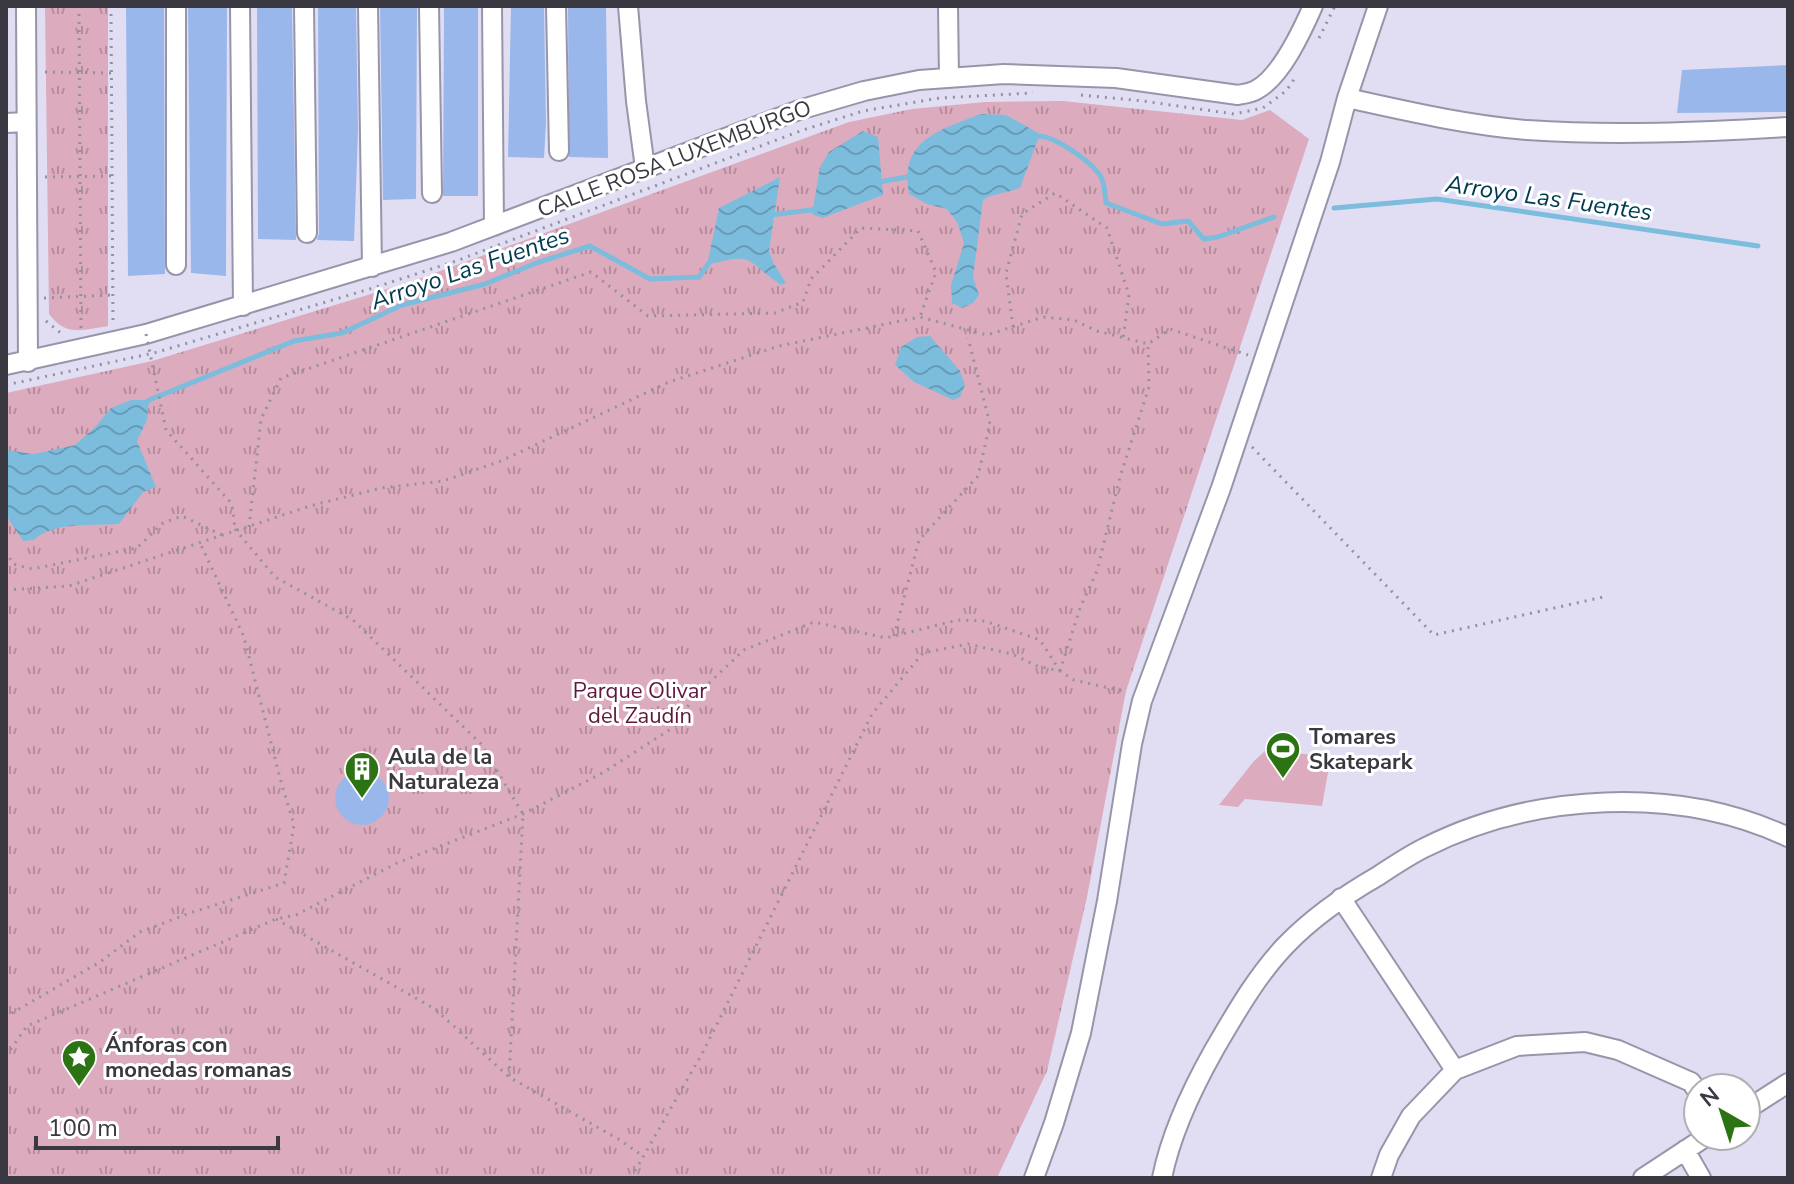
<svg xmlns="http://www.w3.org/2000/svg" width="1794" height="1184" viewBox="0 0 1794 1184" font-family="'Nunito Sans',sans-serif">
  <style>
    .park { fill: url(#park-tufts) }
    .garden { fill: #ddabbe }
    .water { fill: url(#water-waves) }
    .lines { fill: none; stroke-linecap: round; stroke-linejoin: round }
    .stream { stroke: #7cbdde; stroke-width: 5 }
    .building { fill: #99b7eb }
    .minor-casing { stroke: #9795a9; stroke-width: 22 }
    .path { stroke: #9391a1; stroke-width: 3; stroke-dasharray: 2 6; stroke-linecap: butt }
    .minor { stroke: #fff; stroke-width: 18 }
    .path-bridge { stroke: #9391a1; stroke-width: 3; stroke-dasharray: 2 6; stroke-linecap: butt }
    .labels { text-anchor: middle; stroke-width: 6; stroke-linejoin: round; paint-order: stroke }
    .street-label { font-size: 22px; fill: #3a3942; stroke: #fff }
    .park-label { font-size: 22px; fill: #60173d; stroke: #fff }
    .poi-label { font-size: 22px; font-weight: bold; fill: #3a3942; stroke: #fff; text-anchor: start }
    .water-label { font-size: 24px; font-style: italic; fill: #003b52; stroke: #fff }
  </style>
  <defs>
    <pattern id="park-tufts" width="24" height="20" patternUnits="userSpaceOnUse" patternTransform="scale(2)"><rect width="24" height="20" fill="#ddabbe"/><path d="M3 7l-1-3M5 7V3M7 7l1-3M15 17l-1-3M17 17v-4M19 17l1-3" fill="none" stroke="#b48c9c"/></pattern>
    <pattern id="water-waves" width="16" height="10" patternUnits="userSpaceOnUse" patternTransform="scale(2)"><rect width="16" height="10" fill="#7cbdde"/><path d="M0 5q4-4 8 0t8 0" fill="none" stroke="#679bb6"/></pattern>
  </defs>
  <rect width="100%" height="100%" fill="#e1def4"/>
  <path class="park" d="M45,6H108V326C82,330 66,337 49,314Z
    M1063,101L1242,120L1270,110L1309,139L1126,691L1087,897L1047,1071L997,1178H6V393L152,361L410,282L849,122L912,109L985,102Z"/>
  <path class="garden" d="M1265,751L1331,756L1322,806L1245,799L1238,807L1219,805L1254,761Z"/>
  <path class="water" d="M980,114L1006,115L1040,134L1020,188C1006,194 995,192 983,200L973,277L979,295L973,303L962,308L952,303L951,285L964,243L957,222L947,209L927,204L909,194C899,139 939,131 980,114Z
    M863,131L878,137L883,195L822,218L812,214L820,167L829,152Z
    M780,177L769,251L773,262L786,283L781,285C744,260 756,252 707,265L719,208Z
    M930,336L960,371L965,385L960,397L953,400L914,382L895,365L901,347L917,337Z
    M131,400H149L147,420L137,441L156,487L143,492L119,524C93,526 54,521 34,540L23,541L6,515V450L34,454L75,445L95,427L111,408Z"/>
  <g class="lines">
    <path class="stream" d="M1036,136C1053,134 1092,162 1101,177C1105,184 1105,196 1106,203L1162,224L1188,221L1204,239L1218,237L1274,217
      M879,182L912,176
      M1334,208L1437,199L1758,246
      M770,215L819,209
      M144,405L149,400L294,341L342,333L402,305L485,284L539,262L590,246L650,279L699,277L709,263"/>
  </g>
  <path class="building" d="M126,6H164L165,274L128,276Z
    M188,6H227L226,276L191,273Z
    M257,6H292L296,240L258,239Z
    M318,6H356L358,132L354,241L317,240L319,233Z
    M380,6H417L416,199L383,200Z
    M444,6H478V196H443Z
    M511,6H544L546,123L544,158L508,157Z
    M568,6H606L608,158L569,157Z
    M1788,65V112L1677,113L1682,70Z
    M335 798a27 27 0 1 1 54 0a27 27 0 1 1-54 0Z"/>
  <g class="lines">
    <g class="minor-casing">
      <path id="minor" d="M26,6L28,362
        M176,6V265
        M240,6L243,306
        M304,6L307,233
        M368,6L372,267
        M429,6L432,193
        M492,6L494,226
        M556,6L559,151
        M628,6L636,101L645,168
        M948,6L949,78
        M1347,98C1406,111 1466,125 1527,130C1614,136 1701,132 1788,127
        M6,123L26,122
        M6,365L146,334L451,242L799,110L864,91L919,80L1004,74L1116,78L1238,95C1243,94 1251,93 1256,90C1281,77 1302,31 1313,6
        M1341,898L1455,1070
        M1746,1110L1788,1083
        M1685,1150L1701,1178
        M1034,1178L1054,1123L1081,1033L1107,901L1132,744L1142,701L1221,488L1330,162L1347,98L1378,6
        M1162,1178C1171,1133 1192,1089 1214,1050C1235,1014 1257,975 1286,945C1313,917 1345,895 1378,876C1393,866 1408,856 1424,848C1533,793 1677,785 1788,837
        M1381,1178L1389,1155L1411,1116L1455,1070L1517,1046L1585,1042L1618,1050L1691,1082L1698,1092
        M1643,1178L1707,1136"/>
    </g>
    <path class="path" d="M79,6L81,331
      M111,6L113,326
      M1319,38L1335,6
      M45,72L111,73
      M1081,95L1143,101L1234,114L1263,108L1286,91L1295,78
      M45,177L112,176
      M44,298L112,295
      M46,321L62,334
      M1013,327L1006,273L1022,214L1055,193L1107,228L1129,295L1123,339
      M6,385L154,353L373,288L456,261L803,130L863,111L940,98L1033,93
      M1252,447L1434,635L1608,596
      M249,527L261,419L281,378L591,272L648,316L775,313L803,302L811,279L861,228L918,231L936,272L920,317
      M235,529L275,577L353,620L481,744L523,814L509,1077
      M6,551L13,564L32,569L137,548L163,523L182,516L222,535
      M6,590L69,586L310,506L381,488L443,481L501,461L669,382L779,346L920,317L987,335L1043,317L1074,320L1097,331L1148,344L1170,329L1248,355
      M894,636L919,540L978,476L990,424L968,338
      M1060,671L1080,608L1097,571L1120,477L1149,387L1148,345
      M276,919L435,1009L509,1077L620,1140L643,1156
      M6,1019L12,1013L100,962L140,932L190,913L284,883L294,825L280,778L244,637L201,545
      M6,1056L27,1026L276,919L296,915L397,863L523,814L604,772L677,725L692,699L744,650L814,622L886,638L958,620L985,621L1040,640L1060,671
      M631,1178L703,1052L872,714L923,653L968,644L1012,654L1037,666L1060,671L1074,680L1127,692"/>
    <use href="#minor" class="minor"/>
    <path class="path-bridge" d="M146,334L166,430L232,504L235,529"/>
  </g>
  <defs>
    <g id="stadium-pin" transform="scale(1.8)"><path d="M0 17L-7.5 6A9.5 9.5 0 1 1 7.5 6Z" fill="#2c7314" stroke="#fff"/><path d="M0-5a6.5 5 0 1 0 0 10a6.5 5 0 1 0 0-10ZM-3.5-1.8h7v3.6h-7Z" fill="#fff"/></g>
    <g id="building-pin" transform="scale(1.8)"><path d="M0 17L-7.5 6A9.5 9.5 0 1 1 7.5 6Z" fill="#2c7314" stroke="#fff"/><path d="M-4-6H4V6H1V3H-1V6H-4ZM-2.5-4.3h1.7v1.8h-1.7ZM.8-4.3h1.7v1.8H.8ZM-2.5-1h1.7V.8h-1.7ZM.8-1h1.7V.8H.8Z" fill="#fff"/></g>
    <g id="sight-pin" transform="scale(1.8)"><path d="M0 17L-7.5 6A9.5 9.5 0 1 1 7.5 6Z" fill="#2c7314" stroke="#fff"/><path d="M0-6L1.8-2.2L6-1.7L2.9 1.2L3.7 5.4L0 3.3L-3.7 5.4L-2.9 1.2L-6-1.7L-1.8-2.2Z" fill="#fff"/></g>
  </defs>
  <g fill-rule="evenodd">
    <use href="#stadium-pin" x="1283" y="749"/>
    <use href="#building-pin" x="362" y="769"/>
    <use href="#sight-pin" x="79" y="1057"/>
  </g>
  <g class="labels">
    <g class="street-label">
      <text transform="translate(674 158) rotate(-21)" y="8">CALLE ROSA LUXEMBURGO</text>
    </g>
    <g class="park-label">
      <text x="640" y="698">Parque Olivar<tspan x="640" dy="25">del Zaudín</tspan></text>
    </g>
    <g class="poi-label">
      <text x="1309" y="744">Tomares<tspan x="1309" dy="25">Skatepark</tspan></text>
      <text x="388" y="764">Aula de la<tspan x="388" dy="25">Naturaleza</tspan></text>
      <text x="105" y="1052">Ánforas con<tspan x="105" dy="25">monedas romanas</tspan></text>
    </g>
    <g class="water-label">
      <text transform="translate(1549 198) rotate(8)" y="8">Arroyo Las Fuentes</text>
      <text transform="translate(470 268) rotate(-19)" y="8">Arroyo Las Fuentes</text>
    </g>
  </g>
  <rect width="1794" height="1184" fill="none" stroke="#3a3942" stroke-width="16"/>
  <g transform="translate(1722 1112) rotate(321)"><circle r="38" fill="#ffffff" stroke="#b0b0b3" stroke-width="2"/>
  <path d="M0-6L14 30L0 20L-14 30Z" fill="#2c7314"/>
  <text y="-12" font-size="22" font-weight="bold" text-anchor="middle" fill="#3a3942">N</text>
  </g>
  <path d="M36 1136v12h242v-12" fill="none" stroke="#3a3942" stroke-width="4"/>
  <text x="48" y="1136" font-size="24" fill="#3a3942" stroke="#ffffff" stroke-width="6" paint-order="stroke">100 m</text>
</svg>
